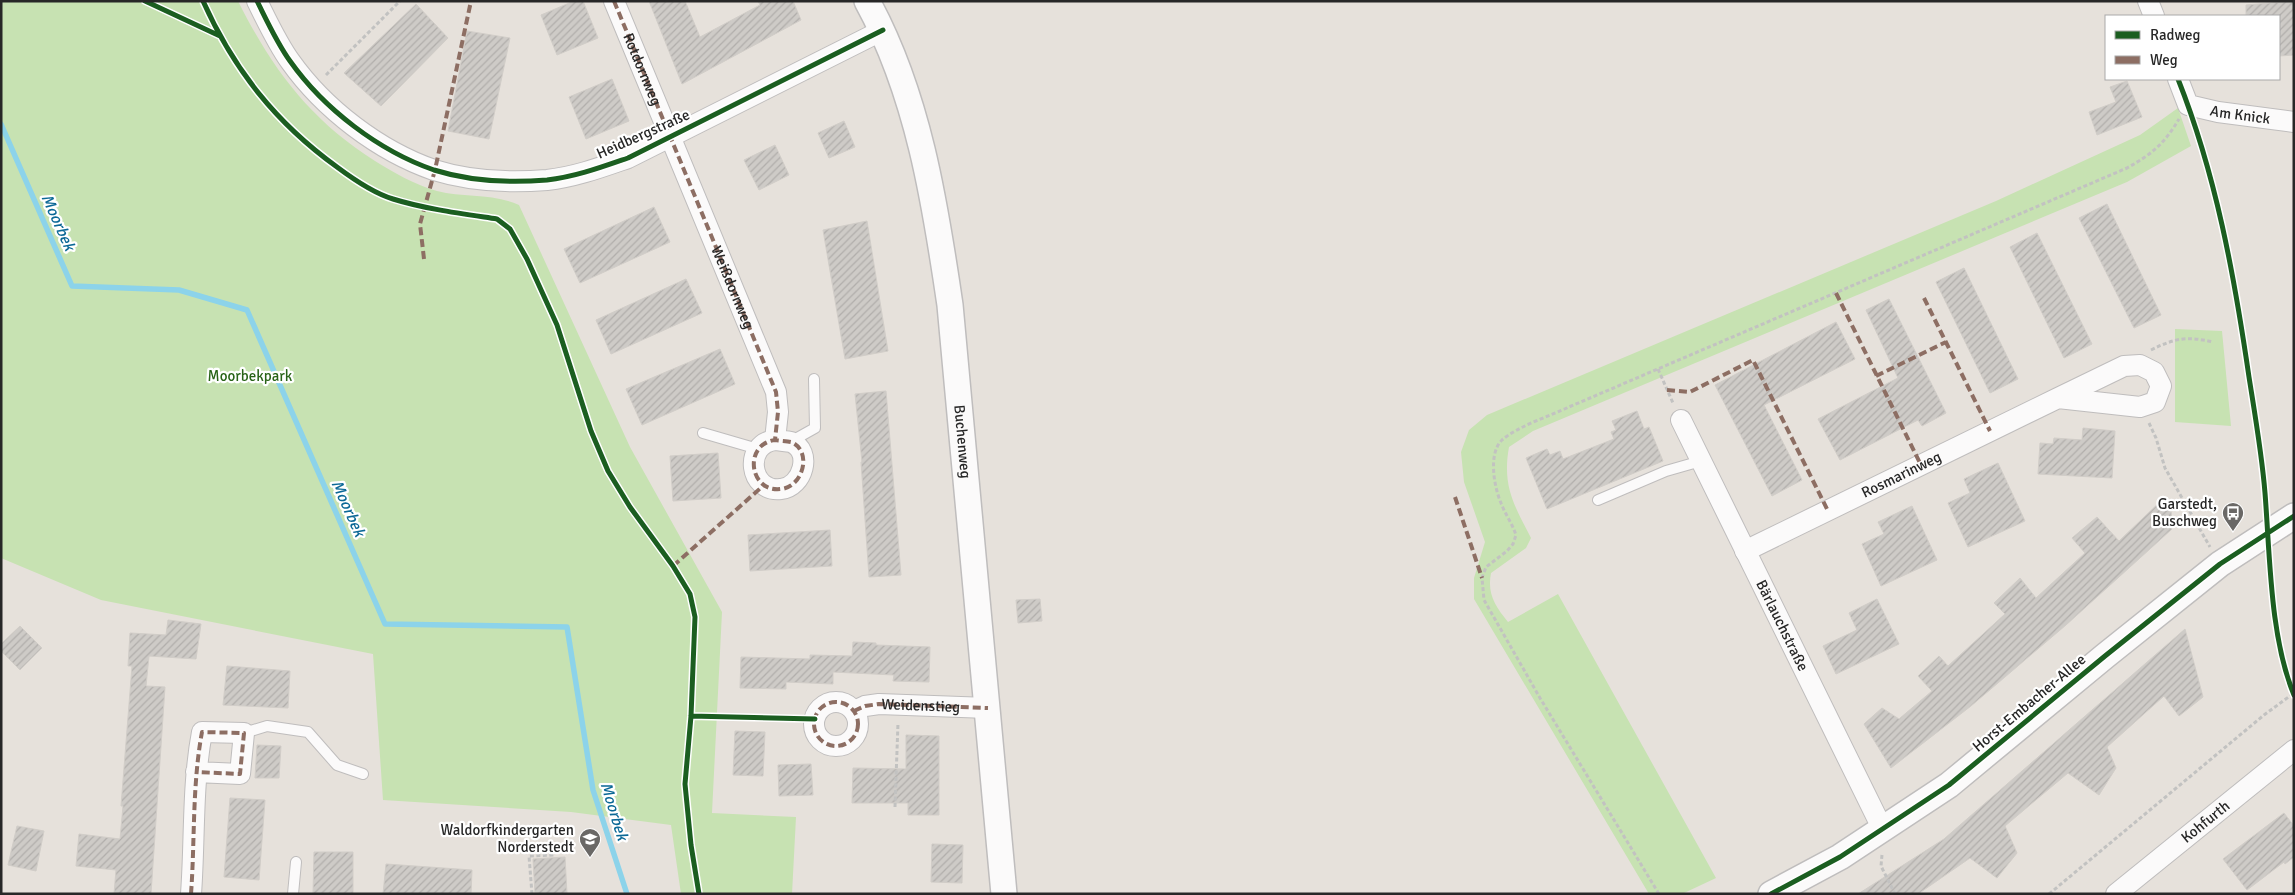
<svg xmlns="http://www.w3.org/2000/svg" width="2295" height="895" viewBox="0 0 2295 895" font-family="Signika,sans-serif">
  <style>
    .park { fill: #c7e2b2 }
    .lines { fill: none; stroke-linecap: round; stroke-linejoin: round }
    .stream { stroke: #8cd3ea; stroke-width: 5.5 }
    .building { fill: url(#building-hatch); stroke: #d1cdc8 }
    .service-casing { stroke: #bfbdbd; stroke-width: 12 }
    .minor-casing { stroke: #bfbdbd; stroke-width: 22 }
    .tertiary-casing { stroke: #bfbdbd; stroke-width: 28 }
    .path { stroke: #c2c2c1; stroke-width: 3; stroke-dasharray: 4 2.5; stroke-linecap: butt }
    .service { stroke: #fbfafa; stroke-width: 10 }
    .minor { stroke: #fbfafa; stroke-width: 20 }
    .tertiary { stroke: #fbfafa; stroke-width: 25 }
    .quiet { stroke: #8d6e63; stroke-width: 4; stroke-dasharray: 8 4; stroke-linecap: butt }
    .cycleway-casing { stroke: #fff; stroke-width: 8 }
    .cycleway { stroke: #1b5e20; stroke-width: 5 }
    .labels { text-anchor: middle; stroke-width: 4.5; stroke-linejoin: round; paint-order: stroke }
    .street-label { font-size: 15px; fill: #272727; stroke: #fff }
    .park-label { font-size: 15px; fill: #286317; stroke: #fff }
    .poi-label { font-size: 15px; fill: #272727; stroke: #fff; text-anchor: end }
    .water-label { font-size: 16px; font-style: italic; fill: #0b6896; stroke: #fff }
  </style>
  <defs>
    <pattern id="building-hatch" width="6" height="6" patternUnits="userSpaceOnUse" patternTransform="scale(1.25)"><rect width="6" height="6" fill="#cecbc7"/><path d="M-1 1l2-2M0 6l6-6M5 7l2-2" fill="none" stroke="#b1aeab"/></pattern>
  </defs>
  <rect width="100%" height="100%" fill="#e6e1db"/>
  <path class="park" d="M1,1H238C272,69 310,120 375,161C393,172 415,185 437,191C464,198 493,193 519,205L630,447L722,612L712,813L796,817L792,894H681L671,825L571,812L383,800L373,654L101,600L1,558Z
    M2178,108L2191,146L2127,182L1533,431L1509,447C1502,486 1514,505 1531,538L1526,548L1491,573C1487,594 1495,606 1508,622L1558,594L1716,878L1682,894H1649L1474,599V578L1485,542L1464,482L1461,452L1469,430L1487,415L1996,201L2140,135Z
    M2175,329L2222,331L2231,426L2175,422Z"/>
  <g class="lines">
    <path class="stream" d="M1,124L72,286L179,290L247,310L385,624L567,627L593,790L627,894"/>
  </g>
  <path class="building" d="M574,1H583L598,38L557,55L541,15Z
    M649,1H685L700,37L760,5L758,1H793L801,20L682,84Z
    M2294,1V55L2279,56V16H2246V5Z
    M416,4L448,38L381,106L344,73Z
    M467,31L510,38L489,139L448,131Z
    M612,79L629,121L586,139L569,97Z
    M2127,81L2142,117L2097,135L2089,112L2116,102L2110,87Z
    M844,121L855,147L829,158L818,133Z
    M775,145L789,175L759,190L744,160Z
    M2107,204L2161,315L2134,328L2079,218Z
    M654,207L670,242L580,283L564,249Z
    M867,221L888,351L845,359L823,230Z
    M2037,233L2092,344L2064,358L2010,247Z
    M1964,268L2018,379L1990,393L1936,282Z
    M686,279L702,313L611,354L596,320Z
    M1889,299L1946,413L1922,426L1918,420L1840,460L1818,419L1898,378L1866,310Z
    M1836,322L1855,359L1764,405L1802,480L1772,496L1715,385Z
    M720,349L735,384L642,425L626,389Z
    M886,391L901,575L869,577L861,462H862L855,394Z
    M1637,411L1644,429L1649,427L1663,461L1547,509L1526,458L1547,449L1550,455L1560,451L1563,459L1614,439L1611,432L1616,430L1612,421Z
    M2083,428L2115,431L2112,478L2038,474L2040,443L2053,444L2054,438L2082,440Z
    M718,453L721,498L673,501L670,456Z
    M1998,463L2025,521L1968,547L1948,503L1970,493L1964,479Z
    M2164,498L2171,508L2172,529L2066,625L1971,706L1891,768L1864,724L1882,708L1899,719L1932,691L1918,676L1939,656L1948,666L2005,614L1994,603L2020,578L2036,598L2085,553L2072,538L2097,517L2119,541Z
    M1912,506L1937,560L1881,586L1862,544L1884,534L1878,522Z
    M830,530L832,566L750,571L748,535Z
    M1040,599L1042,621L1018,623L1016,600Z
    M1877,599L1899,644L1836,674L1823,646L1857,630L1849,613Z
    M168,620L201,624L196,659L149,656L146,686L165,687L151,894H114L116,870L76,866L79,834L120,839L123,806H121L132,666H128L130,633L166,635Z
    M20,626L42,648L20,670L1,651V644Z
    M2185,629L2203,697L2179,716L2164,696L2107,747L2116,768L2099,795L2068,773L2005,826L2017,853L1997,878L1970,858L1918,894H1858L1944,839Z
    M853,642L876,643V645L930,647L929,682L893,681L894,675L833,672V684L786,682V689L740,688L741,657L810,659V655L852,656Z
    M227,666L290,671L288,708L223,705Z
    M735,731L765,732L763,776L733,775Z
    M906,735L939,736V815H908V803H852L853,768L906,769Z
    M257,745L281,746L279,778H255Z
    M811,764L813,795L779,796L778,765Z
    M230,798L265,800L259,880L224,877Z
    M2284,813L2294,826V857L2285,864L2284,862L2247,890L2223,859Z
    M17,826L44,831L36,871L8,865Z
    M932,844L963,845L962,883L931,882Z
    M314,852H353V894H313Z
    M565,857L567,894H535L533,859Z
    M386,864L472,870L471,894H383Z"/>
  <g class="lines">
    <g class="service-casing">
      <path id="service" d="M703,433L758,449
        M790,442L815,428L814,379
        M1598,500L1666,471L1701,461
        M244,733L267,726L308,732L337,765L363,774
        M293,894L296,862"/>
    </g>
    <g class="minor-casing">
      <g id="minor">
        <path d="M257,1C267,21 277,43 290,61C324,109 379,151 434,170C469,181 510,183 547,180C575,177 602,167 628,158L883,30"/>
        <path id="s1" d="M614,1L776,392L778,412L775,440C743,444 749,493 781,489C803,487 813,451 791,442C786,441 780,441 775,440"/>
        <path d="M2148,1L2154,16"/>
        <path id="s2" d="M2178,79L2188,105L2218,112L2294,122"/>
        <path id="s3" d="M1681,420L1883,830"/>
        <path id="s4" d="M1745,551L2058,398L2140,407L2155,402L2161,386L2154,372L2140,365L2124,366L2058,398"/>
        <circle cx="836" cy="724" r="22"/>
        <path d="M854,711L865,706L879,704L988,708"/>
        <path d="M191,894C195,840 192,786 202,732L244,733L240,774L196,772"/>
        <path id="s5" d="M2116,894L2294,750"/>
      </g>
    </g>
    <g class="tertiary-casing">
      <g id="tertiary">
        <path id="s6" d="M867,1C918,94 935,202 950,305L1004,894"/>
        <path d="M1771,894L1840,857L1949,785L2105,656L2220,564L2294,516"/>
      </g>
    </g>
    <path class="path" d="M326,75L400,1
      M2151,350C2175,338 2187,336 2213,342
      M1658,369L1673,403
      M2149,423L2156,438L2165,468L2210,547
      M895,807L898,723
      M1882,855L1881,866L1895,894
      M532,894L529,856L554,855
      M1659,894L1540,698L1484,600L1482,578L1486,567L1507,551L1513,544L1516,535C1512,523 1505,514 1501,503C1494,487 1488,453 1502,440C1518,426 1550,416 1569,407L2127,168C2152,154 2164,144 2179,119
      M2049,894L2264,715L2294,693"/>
    <use href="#service" class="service"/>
    <use href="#minor" class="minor"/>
    <use href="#tertiary" class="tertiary"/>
    <g class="quiet">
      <path d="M614,1L776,392L778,412L775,440C743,444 749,493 781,489C803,487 813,451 791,442C786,441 780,441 775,440"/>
      <path d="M424,259L420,224L435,170L471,1"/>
      <path d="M1836,293L1921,465"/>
      <path d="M1924,298L1990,431"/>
      <path d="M1876,376L1946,342"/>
      <path d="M1667,390L1690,392L1753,360L1828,511"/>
      <path d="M1455,497L1482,578"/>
      <path d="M673,566L764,485"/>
      <circle cx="836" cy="724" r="22"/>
      <path id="s7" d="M854,711L865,706L879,704L988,708"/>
      <path d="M191,894C195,840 192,786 202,732L244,733L240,774L196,772"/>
    </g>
    <g class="cycleway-casing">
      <path id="cycleway" d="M145,1L220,36
        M203,1C234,70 276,123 337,167C353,179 373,193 393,199C425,209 464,214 497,219L510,229L527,259L557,325L591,431L608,471L630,507L673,566L690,594L695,617L691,716L685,784L691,845L699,894
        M257,1C267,21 277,43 290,61C324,109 379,151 434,170C469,181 510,183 547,180C575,177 602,167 628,158L883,30
        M2178,79C2216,175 2234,274 2249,377C2255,415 2262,455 2265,493C2270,556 2270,637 2294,695
        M691,716L815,719
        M1771,894L1840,857L1949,785L2105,656L2220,564L2294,516"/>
    </g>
    <use href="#cycleway" class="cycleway"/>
  </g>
  <defs>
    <g id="bus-pin" transform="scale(1.125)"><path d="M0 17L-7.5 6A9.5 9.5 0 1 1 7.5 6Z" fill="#6a6866" stroke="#fff"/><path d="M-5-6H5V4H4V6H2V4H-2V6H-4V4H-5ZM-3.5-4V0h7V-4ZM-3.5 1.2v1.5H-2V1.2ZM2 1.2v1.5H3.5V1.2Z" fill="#fff"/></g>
    <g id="school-pin" transform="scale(1.125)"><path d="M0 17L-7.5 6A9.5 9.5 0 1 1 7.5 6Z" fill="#6a6866" stroke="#fff"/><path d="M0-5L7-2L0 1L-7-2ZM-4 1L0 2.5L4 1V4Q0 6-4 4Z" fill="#fff"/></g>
  </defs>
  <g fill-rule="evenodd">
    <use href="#bus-pin" x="2233" y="513"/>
    <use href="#school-pin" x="590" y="839"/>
  </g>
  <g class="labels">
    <g class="street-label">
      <text dy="5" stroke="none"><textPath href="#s1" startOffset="74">Rotdornweg</textPath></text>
      <text dy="5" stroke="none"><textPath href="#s2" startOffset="81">Am Knick</textPath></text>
      <text transform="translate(643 134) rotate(-24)" y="5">Heidbergstraße</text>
      <text dy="5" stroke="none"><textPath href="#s1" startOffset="310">Weißdornweg</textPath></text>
      <text dy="5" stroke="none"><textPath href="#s6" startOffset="454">Buchenweg</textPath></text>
      <text dy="5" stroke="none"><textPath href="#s4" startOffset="174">Rosmarinweg</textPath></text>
      <text dy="5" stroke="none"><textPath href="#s3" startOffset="229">Bärlauchstraße</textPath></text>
      <text transform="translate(2029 703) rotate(-40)" y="5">Horst-Embacher-Allee</text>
      <text dy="5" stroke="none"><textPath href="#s7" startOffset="68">Weidenstieg</textPath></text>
      <text dy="5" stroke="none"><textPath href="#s5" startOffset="115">Kohfurth</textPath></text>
    </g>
    <g class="park-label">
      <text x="250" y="381">Moorbekpark</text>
    </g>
    <g class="poi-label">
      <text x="2217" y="509">Garstedt,<tspan x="2217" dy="17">Buschweg</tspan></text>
      <text x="574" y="835">Waldorfkindergarten<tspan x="574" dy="17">Norderstedt</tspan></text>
    </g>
    <g class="water-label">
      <text transform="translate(59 222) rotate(66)" y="6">Moorbek</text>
      <text transform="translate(349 508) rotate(66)" y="6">Moorbek</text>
      <text transform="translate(615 811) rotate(73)" y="6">Moorbek</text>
    </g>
  </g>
  <rect width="2295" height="895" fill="none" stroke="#272727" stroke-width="5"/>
  <rect x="2105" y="15" width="175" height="65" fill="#ffffff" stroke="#a9a9a9"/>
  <rect x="2115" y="31" width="25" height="8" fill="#1b5e20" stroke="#a9a9a9"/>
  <text x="2150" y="40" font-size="15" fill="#272727">Radweg</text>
  <rect x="2115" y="56" width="25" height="8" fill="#8d6e63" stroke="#a9a9a9"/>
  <text x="2150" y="65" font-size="15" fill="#272727">Weg</text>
</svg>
